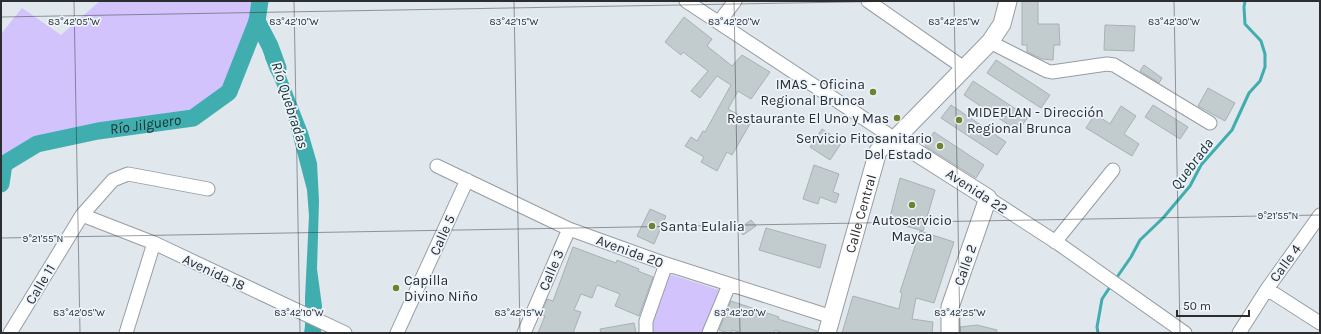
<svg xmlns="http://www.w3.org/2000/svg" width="1321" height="334" viewBox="0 0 1321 334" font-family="Karla,sans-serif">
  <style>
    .green { fill: #d2c3fd }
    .water { fill: #40adae }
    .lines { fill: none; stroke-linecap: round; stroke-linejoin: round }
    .stream { stroke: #40adae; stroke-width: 3 }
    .river { stroke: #40adae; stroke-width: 17 }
    .building { fill: #c2cccf; stroke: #a8b1b4 }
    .minor-casing { stroke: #979da3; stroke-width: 15 }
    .major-casing { stroke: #979da3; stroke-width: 19 }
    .minor { stroke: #fff; stroke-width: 13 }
    .major { stroke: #fff; stroke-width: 17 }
    .ticks { fill: none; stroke: #2b2d30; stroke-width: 1; stroke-opacity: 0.45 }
    .poi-dot { fill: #708231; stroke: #edf4fb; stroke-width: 1.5 }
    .labels { text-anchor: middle; stroke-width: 3.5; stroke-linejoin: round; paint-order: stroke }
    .poi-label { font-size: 14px; fill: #2b2d30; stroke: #edf4fb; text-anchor: end }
    .street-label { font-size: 14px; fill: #2b2d30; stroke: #edf4fb }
    .water-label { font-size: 15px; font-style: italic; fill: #172f2f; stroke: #edf4fb }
    .ticks-label { font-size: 10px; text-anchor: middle; fill: #2b2d30; stroke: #edf4fb; stroke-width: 3.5; stroke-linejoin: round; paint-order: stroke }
  </style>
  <rect width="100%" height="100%" fill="#e0e7ed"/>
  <path class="green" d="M100,1H260L257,21L229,92L201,111L136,126L41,143L4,164L1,184V34L22,8L61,35Z
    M669,274L719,290L702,333L652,332L653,316Z"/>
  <path class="water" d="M270,46L277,53L308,132L317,163L319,201L317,269L322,306L321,333H304L305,326V298L309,216L307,190L284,102L265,58Z"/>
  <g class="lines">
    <path class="stream" d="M1115,280L1131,257L1140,240L1163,218L1190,186L1201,165L1232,130L1249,93L1260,81L1265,67V54L1261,41L1245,24L1244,7L1245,1
      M1098,333L1097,327L1102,299L1112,284"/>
    <g class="river">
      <path d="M260,1L257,21L270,46L278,68"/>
      <path id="s1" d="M1,184L4,164L37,144L98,131L193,118L229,92L257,21"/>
    </g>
  </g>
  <path class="building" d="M1022,1H1038V24H1059L1060,45H1054L1053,60L1042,59L1027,52V45H1022Z
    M684,17L712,39L707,46L732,66L742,55L770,72L751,99L738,91L728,109L751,122L732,155L727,152L717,171L701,162L704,157L685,146L691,137L697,141L703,131L705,132L731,85L717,76L700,98L691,91L708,71L683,52L681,55L665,42Z
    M1105,25L1135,26L1134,51L1104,50Z
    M996,60L1050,95L1041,108L987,73Z
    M1144,65L1162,78L1159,83L1140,71Z
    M973,81L1028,117L1018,131L964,95Z
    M1208,88L1235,103L1225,121L1198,106Z
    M951,105L1006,142L997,155L941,118Z
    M1153,105L1188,127L1180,139L1145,117Z
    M1121,106L1136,116L1124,134L1139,144L1132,156L1086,128L1095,114L1110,124Z
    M822,129L842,142L830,160L810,147Z
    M934,132L984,165L976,178L925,146Z
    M814,165L839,174L833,192L839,194L836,203L820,197L818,204L803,199Z
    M900,178L935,190L923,231L889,221Z
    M650,209L666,216L654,244L637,236Z
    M751,220L756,226L743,235L739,229Z
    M766,228L826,245L820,268L759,250Z
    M920,231L954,242L934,303L916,298L912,319L933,322L932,333H842L853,296L899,309L902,293L900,292Z
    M573,247L616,263L617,260L639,269L638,271L653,277L639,316L615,306L620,294L597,285L592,298L581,294L574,310L581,312L573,333H538L545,316L541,315L543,309L547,299L553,301Z
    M731,301L779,317L778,319L817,331V333H783L775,330L774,333H742L732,330L731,333H728L719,330Z
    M634,323L636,333H601L600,329Z
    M977,325L997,330L996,333H960V327Z"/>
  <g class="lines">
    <g class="minor-casing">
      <path id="minor" d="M686,1L895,139
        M868,1L964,68
        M719,22L735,1
        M990,42L1047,71L1052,72L1107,64L1114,65L1210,123
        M437,166L569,229L666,264L832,317
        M988,198L1059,244L1185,333
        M82,215L154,243L345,333
        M1055,242L1113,170
        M1267,289L1320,323
        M10,333L82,215L113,180L128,174L208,189
        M126,333L154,243
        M397,333L467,180
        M524,333L569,229
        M646,333V321L666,264
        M709,333L729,285
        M1239,333L1267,289L1320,215"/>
    </g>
    <g class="major-casing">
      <g id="major">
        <path d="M895,139L988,198L950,307V333"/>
        <path id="s2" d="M827,333L878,151L887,143L895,139L990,42L1002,24L1008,1"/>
      </g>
    </g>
    <use href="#minor" class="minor"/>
    <use href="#major" class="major"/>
  </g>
  <path class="ticks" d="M74,1L80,333M294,1L300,333M514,1L520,333M734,1L740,333M954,1L960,333M1174,1L1180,333M1,17L905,1M1,238L1320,215"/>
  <g class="poi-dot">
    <circle cx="873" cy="92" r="4"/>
    <circle cx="897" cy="118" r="4"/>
    <circle cx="959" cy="120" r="4"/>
    <circle cx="940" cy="146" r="4"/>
    <circle cx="912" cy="205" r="4"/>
    <circle cx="652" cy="226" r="4"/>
    <circle cx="396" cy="288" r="4"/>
  </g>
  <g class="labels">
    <g class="poi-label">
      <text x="865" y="89">IMAS - Oficina<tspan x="865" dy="16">Regional Brunca</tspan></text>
      <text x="967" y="117" text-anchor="start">MIDEPLAN - Dirección<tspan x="967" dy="16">Regional Brunca</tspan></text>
      <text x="889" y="123">Restaurante El Uno y Mas</text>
      <text x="932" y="143">Servicio Fitosanitario<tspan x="932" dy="16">Del Estado</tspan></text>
      <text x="912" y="225" text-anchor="middle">Autoservicio<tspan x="912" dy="16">Mayca</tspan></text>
      <text x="660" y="231" text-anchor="start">Santa Eulalia</text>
      <text x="404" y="285" text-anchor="start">Capilla<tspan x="404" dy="16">Divino Niño</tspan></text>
    </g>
    <g class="street-label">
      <text transform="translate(977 191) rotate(33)" y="5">Avenida 22</text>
      <text dy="5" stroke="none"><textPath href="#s2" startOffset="124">Calle Central</textPath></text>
      <text transform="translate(442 235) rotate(-66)" y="5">Calle 5</text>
      <text transform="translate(630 251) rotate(20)" y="5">Avenida 20</text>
      <text transform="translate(1285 263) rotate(-54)" y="5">Calle 4</text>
      <text transform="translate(965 265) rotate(-71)" y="5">Calle 2</text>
      <text transform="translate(551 270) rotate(-67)" y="5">Calle 3</text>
      <text transform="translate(214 272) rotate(25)" y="5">Avenida 18</text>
      <text transform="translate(40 284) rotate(-59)" y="5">Calle 11</text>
    </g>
    <g class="water-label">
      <text transform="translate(290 105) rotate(72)" y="5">Río Quebradas</text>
      <text dy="5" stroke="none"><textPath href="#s1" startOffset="169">Río Jilguero</textPath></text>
      <text transform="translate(1192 164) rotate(-53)" y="5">Quebrada</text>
    </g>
  </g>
  <g class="ticks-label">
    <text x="74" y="25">83°42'05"W</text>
    <text x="294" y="25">83°42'10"W</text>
    <text x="514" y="25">83°42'15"W</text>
    <text x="734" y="25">83°42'20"W</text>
    <text x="954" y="25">83°42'25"W</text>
    <text x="1174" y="25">83°42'30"W</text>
    <text x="1278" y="219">9°21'55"N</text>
    <text x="43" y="242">9°21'55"N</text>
    <text x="79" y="316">83°42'05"W</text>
    <text x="299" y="316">83°42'10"W</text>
    <text x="519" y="316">83°42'15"W</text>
    <text x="740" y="316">83°42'20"W</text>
    <text x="960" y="316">83°42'25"W</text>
  </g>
  <rect width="1321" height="334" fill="none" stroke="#2b2d30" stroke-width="4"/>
  <path d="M1177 310v6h72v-6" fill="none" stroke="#2b2d30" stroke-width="2"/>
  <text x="1183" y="310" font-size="12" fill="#2b2d30" stroke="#edf4fb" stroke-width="3" paint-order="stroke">50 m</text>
</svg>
